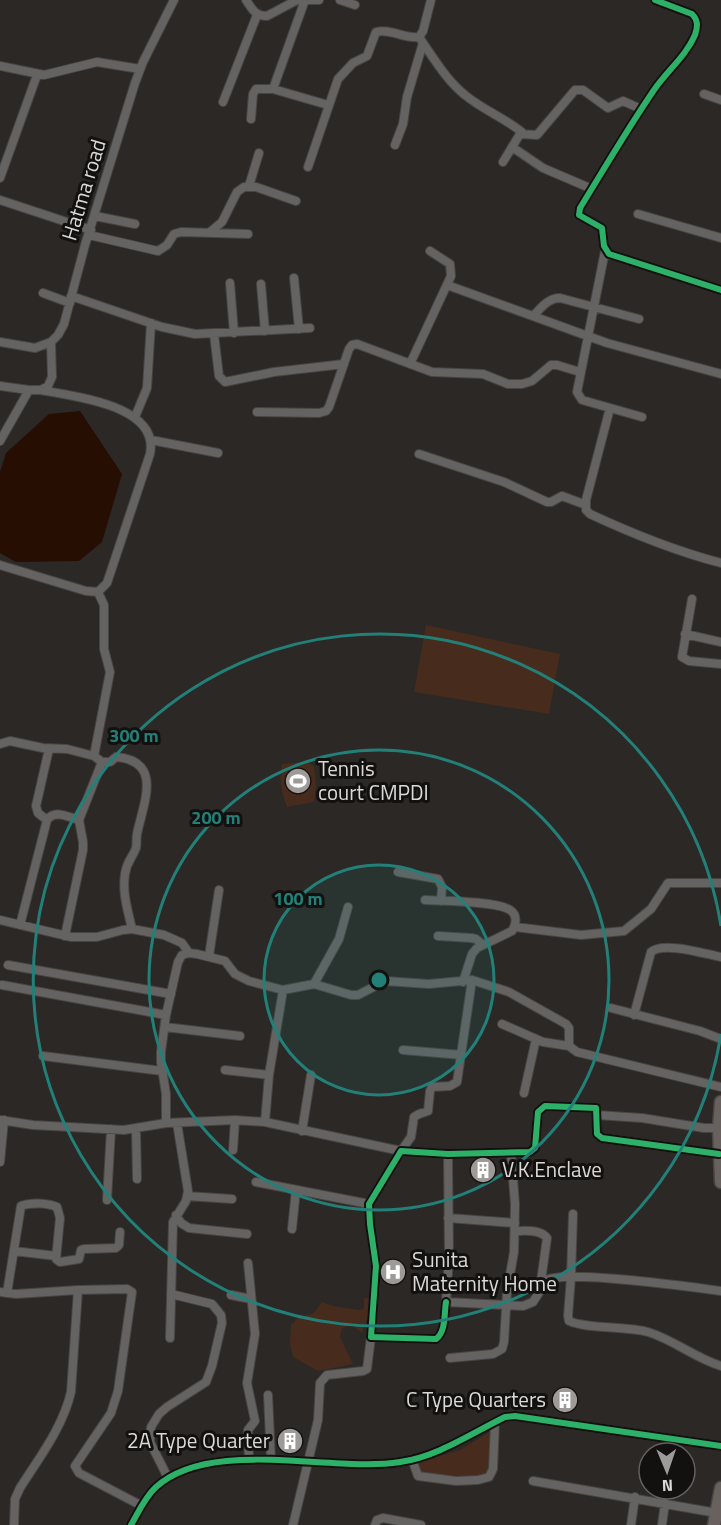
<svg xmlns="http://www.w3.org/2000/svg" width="721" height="1525" viewBox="0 0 721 1525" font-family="'Titillium Web',sans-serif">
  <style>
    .green { fill: #472b1c }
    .water { fill: #270e03 }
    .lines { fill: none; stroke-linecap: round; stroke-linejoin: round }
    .minor-casing { stroke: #474543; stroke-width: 10 }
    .primary-casing { stroke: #474543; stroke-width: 15 }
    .minor { stroke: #656362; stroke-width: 8 }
    .primary { stroke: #68615d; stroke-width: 12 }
    .cycleway-casing { stroke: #13110f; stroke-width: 10 }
    .cycleway { stroke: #2db169; stroke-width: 6 }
    .ring { fill: none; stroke: #238078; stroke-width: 3 }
    .labels { text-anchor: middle; stroke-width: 6; stroke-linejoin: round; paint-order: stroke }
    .street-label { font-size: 21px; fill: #dbd8d6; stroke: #13110f }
    .poi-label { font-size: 21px; fill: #dbd8d6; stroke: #13110f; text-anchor: start }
    .centre { fill: #238078; stroke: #13110f; stroke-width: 3 }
    .ring-label { font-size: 18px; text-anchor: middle; font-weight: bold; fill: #238078; stroke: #13110f; stroke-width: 6; stroke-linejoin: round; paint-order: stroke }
  </style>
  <rect width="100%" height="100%" fill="#2b2826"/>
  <path class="green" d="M426,625L560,654L549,714L414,692Z
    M306,762L314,766L316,786L314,802L287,807C281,792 279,780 282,764Z
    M364,1298L374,1299L362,1333L352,1325L342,1328L340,1337L353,1364L318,1371L293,1357L290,1344L291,1325L298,1318L314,1313L322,1302L333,1306L360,1310L364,1308Z
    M493,1430L491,1471C469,1483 444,1476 420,1473L419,1462L460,1450Z"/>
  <path class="water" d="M80,411L122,474L102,542L79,561L16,562L0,553V472L6,453L49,414Z"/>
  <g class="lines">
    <g class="minor-casing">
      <path id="minor" d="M246,0C252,9 255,16 267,16L297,0H319
        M305,0L273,89L328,105
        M340,0L355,5
        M655,0L692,14C698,20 698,26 695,35C686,56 667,71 654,90C628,128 604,169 580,208L579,215L602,228L604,246L609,254L721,290
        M419,37C433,57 446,80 465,95C483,110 505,118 523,133
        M0,66L44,75L97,62L140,69
        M704,94L721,100
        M223,102L257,15
        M251,119L253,94L256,89H273
        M395,145L403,124L407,97L423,43
        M512,147L543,168L592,189
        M503,162L520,134L537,135L575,90H583L608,108L623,101L641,109
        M308,167L338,79L353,63L367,56L376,32C390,28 404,39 419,37L423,31L431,0
        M0,178L37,75
        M249,186L259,153
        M0,200L91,230
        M638,214L721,238
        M95,216L135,224
        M210,232L222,222L237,192L244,187H256L296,201
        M89,235L158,251L167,245L174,234L181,232L248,234
        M605,251L577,392L582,400L642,417
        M294,278L299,329
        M230,283L234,333
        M261,284L265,331
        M447,285L607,343L721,374
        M43,293L70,303
        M71,296L162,327L195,334L310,328
        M533,316C541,308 548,298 560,298L639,319
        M214,334L219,376L225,382L274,372L344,364
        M0,342L35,348L51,342L58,335L64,324L85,245L135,83L143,62L174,0
        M410,364L451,276L450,264L430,251
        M0,386L29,390
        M610,408L586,500V510L590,514C633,534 675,551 721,563
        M257,412L319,413L326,411L329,407L349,349L352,345L357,344L432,372L483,374L508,384H522L532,381L551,365H557L580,372
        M135,417L147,388L151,323
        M151,440L218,453
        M0,441L29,390H41L48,386L52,377L51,342
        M419,454L504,482L547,502H551L562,496L586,505
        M0,565L86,591L98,592L107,583L150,454C160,405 75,397 41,390
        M98,592L104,605V649L110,672L94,756L102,762H110L116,757C164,761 143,804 137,834C136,839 137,844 136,848C132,859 127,860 125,874C122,893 128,911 132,929
        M692,599L682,657L689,661L721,664
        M685,634L721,642
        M0,744L10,741L43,748L67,749L94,756
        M47,820L38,813L36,806L49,749
        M398,872L438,879L442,887L441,901
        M425,900C443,901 497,901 510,910C518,915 516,924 512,931L477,948L472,954L463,982
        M0,920L71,937H97L123,930L132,929L164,935L182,943L189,953
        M20,925L47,820C55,809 68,817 79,820
        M515,927L581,935L624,931L651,909L668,883H721
        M65,936L83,850V842L79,820L102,762
        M438,936L471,938L476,939L482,944
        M209,956L219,890
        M8,965L171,994
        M314,984L351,995H358L385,981L429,984L472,980L509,992L566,1024L569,1028V1046L577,1052L721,1087
        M2,985L166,1015
        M611,1008L700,1031L721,1039
        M634,1015L651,952C663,941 705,954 721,957
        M502,1024L543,1042L569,1046
        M165,1027L240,1036
        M403,1050L462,1055
        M43,1056L162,1071
        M225,1070L269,1075
        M524,1093L536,1039
        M597,1115L642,1118L704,1128H719
        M0,1120L33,1125L124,1130L166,1123L235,1120L265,1122L401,1151L411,1137L414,1117L419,1114L428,1111L430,1091L432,1087L450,1086L457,1082L472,980
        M265,1122L269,1075L283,990
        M166,1123V1094L161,1062V1052L166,1015L178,962L182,955L189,953L197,954L225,961L235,974L249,981L283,990L314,984L339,939L348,907
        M136,1129L137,1179
        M302,1131L311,1075
        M233,1150L235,1120
        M448,1154L449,1258L446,1302L523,1306L533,1302L547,1280C566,1270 692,1287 721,1291
        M0,1162L4,1120
        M256,1182L369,1204
        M187,1196L232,1199
        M107,1200L111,1129
        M573,1214L571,1277L568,1316L569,1321C586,1329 627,1326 648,1332C674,1340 695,1358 721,1366
        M176,1215L181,1223L189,1228L247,1234
        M448,1218L515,1223
        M292,1229L296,1190
        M515,1231C526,1231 540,1229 547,1238L540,1288
        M14,1251L56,1256
        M248,1263L255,1334L247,1383L255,1421L248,1430L249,1460
        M0,1292L16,1294L78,1290L127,1289L132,1292L118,1391L111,1413L75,1466L79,1473L142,1506
        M7,1293L21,1206C31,1202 48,1203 57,1207L60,1218L56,1259L60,1262L79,1259L81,1250L84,1249L116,1248L119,1245L120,1232
        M231,1295L251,1299
        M446,1302C444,1314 446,1332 436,1339L371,1337L376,1266L370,1224L369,1204L401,1151L448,1154L530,1152L535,1148L538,1112L545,1106L596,1108L597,1134L602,1138L719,1154
        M170,1338L173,1222L186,1201L188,1191L177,1123
        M450,1358L493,1354L502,1349L504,1342L507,1292L514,1252L515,1204L511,1154
        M268,1395L271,1460
        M412,1459L418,1476L456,1481L478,1480L489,1477L493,1469L495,1422
        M168,1478L150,1442L151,1427L159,1414L167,1407L206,1382L212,1366L222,1323L221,1315L212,1304L171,1294
        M533,1481L717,1513
        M14,1525L15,1499L20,1488C39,1458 63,1427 71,1392L78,1290
        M131,1525C138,1513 145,1497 156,1487C211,1437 332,1473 400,1462C437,1457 472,1433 505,1417L515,1416L721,1446
        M293,1525L318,1420L320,1383L327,1375L363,1371L367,1369L371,1337
        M375,1525L377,1520L383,1518L421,1525
        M631,1525L635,1497
        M662,1525L665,1503"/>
    </g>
    <g class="primary-casing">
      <path id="primary" d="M721,1102L719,1128L721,1182
        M714,1525L721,1488"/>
    </g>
    <use href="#minor" class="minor"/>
    <use href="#primary" class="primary"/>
    <g class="cycleway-casing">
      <path id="cycleway" d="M655,0L692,14C698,20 698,26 695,35C686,56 667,71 654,90C628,128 604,169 580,208L579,215L602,228L604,246L609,254L721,290
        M446,1302C444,1314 446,1332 436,1339L371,1337L376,1266L370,1224L369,1204L401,1151L448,1154L530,1152L535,1148L538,1112L545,1106L596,1108L597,1134L602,1138L719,1154
        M131,1525C138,1513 145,1497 156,1487C211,1437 332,1473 400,1462C437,1457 472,1433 505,1417L515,1416L721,1446"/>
    </g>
    <use href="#cycleway" class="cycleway"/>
  </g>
  <circle cx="379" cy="980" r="115" fill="#238078" fill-opacity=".12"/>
  <g class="ring">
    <circle cx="379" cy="980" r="115"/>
    <circle cx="379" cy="980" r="230"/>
    <path d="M721 1034A346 346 0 1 1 721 926"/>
  </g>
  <defs>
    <g id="stadium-disc" transform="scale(1.35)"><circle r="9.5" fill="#9d9a98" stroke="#13110f"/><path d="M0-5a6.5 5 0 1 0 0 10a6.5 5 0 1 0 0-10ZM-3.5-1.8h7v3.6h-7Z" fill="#fff"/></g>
    <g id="building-disc" transform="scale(1.35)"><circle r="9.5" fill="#9d9a98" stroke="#13110f"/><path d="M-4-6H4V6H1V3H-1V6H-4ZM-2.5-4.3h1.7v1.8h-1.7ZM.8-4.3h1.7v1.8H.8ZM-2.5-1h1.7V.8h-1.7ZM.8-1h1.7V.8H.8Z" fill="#fff"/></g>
    <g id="hospital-disc" transform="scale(1.35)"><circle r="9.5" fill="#9d9a98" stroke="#13110f"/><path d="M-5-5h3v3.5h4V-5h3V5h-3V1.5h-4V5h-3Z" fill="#fff"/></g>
  </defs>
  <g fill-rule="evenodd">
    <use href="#stadium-disc" x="298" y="781"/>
    <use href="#building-disc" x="483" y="1170"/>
    <use href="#hospital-disc" x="393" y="1272"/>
    <use href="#building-disc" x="565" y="1400"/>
    <use href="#building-disc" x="290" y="1441"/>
  </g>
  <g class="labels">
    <g class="street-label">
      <text transform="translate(84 190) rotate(-73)" y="7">Hatma road</text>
    </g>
    <g class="poi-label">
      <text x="318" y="776">Tennis<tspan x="318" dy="24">court CMPDI</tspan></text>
      <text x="502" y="1177">V.K.Enclave</text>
      <text x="412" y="1267">Sunita<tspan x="412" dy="24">Maternity Home</tspan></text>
      <text x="546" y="1407" text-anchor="end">C Type Quarters</text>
      <text x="270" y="1448" text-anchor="end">2A Type Quarter</text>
    </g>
  </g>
  <circle cx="379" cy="980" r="9" class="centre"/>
  <g class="ring-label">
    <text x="134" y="742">300 m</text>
    <text x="216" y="824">200 m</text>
    <text x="298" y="905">100 m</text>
  </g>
  <g transform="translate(667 1471) rotate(178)"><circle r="28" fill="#13110f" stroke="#63615f" stroke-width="1.5"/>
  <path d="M0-4.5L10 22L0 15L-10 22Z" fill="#9d9a98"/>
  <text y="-9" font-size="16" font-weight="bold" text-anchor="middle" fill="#dbd8d6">N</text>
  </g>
</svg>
